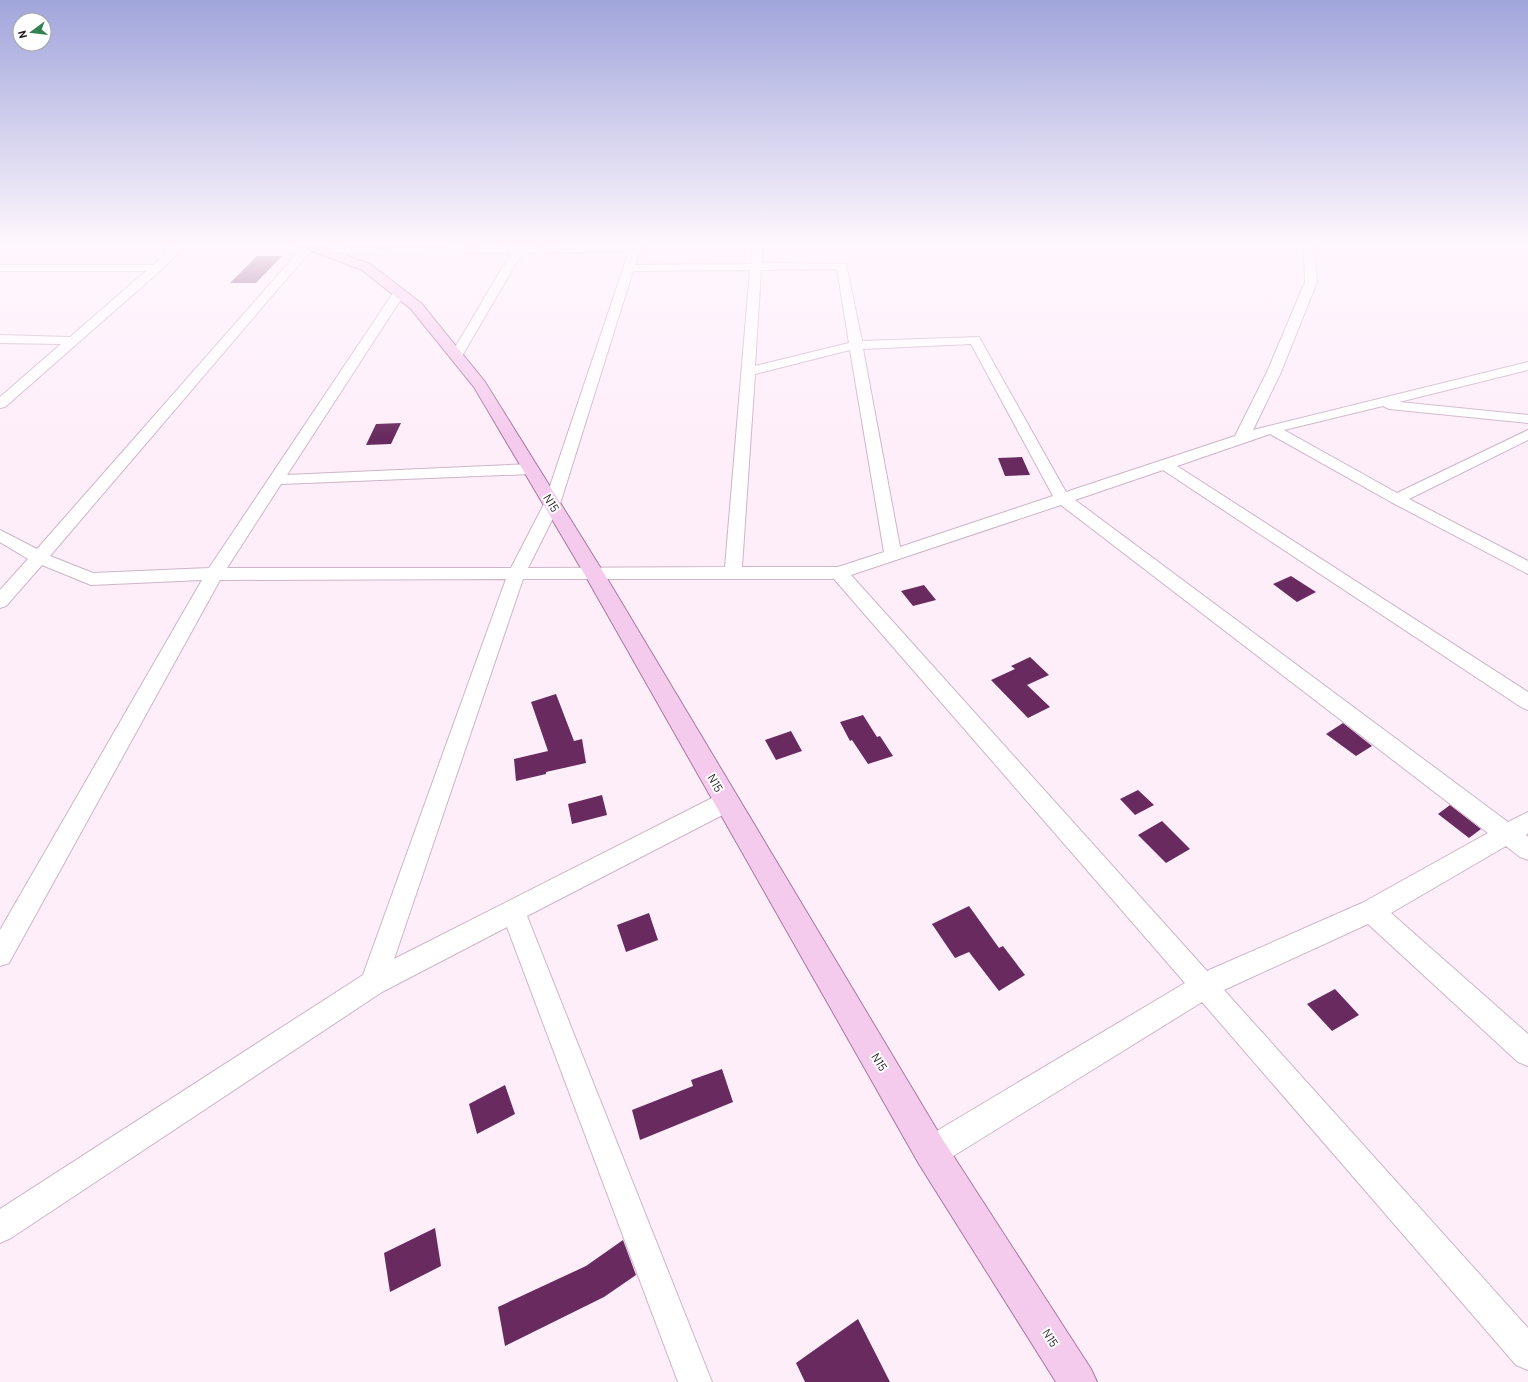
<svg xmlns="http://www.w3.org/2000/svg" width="1528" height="1382" viewBox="0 0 1528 1382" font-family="Barlow,sans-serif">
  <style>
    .building { fill: #692b5f }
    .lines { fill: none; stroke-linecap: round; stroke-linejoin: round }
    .minor-casing { stroke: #cdb5c8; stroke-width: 2 }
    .primary-casing { stroke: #aa78a0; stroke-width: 2 }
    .minor { fill: #fff; fill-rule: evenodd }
    .primary { fill: #f5cbed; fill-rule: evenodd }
    .labels { text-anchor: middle; stroke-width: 4; stroke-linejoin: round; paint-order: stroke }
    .street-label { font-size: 12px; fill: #292027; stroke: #fff }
  </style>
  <rect width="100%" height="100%" fill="#feeefa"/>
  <path class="building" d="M257,256H282L256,283H230Z
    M401,423L391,444L366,445L376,424Z
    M1022,457L1030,475L1005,476L998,458Z
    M1291,576L1316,592L1297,602L1273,584Z
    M924,585L936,600L913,606L901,591Z
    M1030,657L1049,675L1027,685L1050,707L1028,718L991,680L1015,669L1011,666Z
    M556,694L574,741L582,739L586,763L546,772V774L516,781L514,759L548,751L531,702Z
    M863,715L877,737L880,736L893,756L868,764L852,740L850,741L840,722Z
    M1343,723L1372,746L1356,756L1326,734Z
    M791,731L802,751L776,760L765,740Z
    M1138,790L1154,805L1135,815L1120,799Z
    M602,795L607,815L572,824L568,804Z
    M1450,805L1481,829L1469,838L1438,814Z
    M1162,821L1190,849L1166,863L1138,835Z
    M969,906L999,948L1003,946L1025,975L999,991L969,952L955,958L932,924Z
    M649,913L658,940L626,952L617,925Z
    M1335,989L1359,1015L1332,1031L1307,1004Z
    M722,1069L733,1102L640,1140L632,1110L693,1086L691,1080Z
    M505,1085L515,1114L477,1134L469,1104Z
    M435,1228L441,1266L390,1292L384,1253Z
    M623,1240L636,1275L604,1297L505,1346L498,1307L586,1266Z
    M858,1319L890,1382H805L796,1363Z"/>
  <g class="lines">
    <g class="minor-casing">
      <path id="minor" d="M177,242H188L161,270L5,407L0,408V397L61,344L0,343V335L70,337L146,271H0V265H154Z
        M307,242H318L50,556L93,573L209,568L393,293L399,290L405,293L287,475L531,464L536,466L539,469L536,472L531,474L281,484L227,568H511L544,504L629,251L522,253L462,356L456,360L450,356L511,253L325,254L324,252L325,250L329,249L631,245L632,242H642L635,265L751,264L753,242H763L762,263L846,264L862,341L979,337L1066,492L1235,436L1267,372L1305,282L1304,242H1314L1317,282L1281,372L1253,430L1528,362V370L1399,402L1528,415V423L1389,409L1383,406L1284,430L1397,493L1528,430V440L1409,499L1528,561V574L1391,502L1270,434L1177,466L1528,692V710L1521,707L1163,470L1075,500L1508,822L1528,812V833L1526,835L1528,837V860L1520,857L1506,846L1391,913L1528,1034V1066L1518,1062L1368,924L1224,990L1528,1328V1370L1516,1365L1202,1002L942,1163L931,1167L920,1163L916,1152L920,1141L1185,983L834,579H523L394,959L718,795L726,793L734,795L737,802L734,809L527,916L712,1382H678L507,927L382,992L11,1238L0,1243V1209L363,975L506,579L220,580L9,963L0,966V930L202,580L91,585L42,565L6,606L0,608V590L28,559L0,542V530L37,549ZM837,269L849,343L755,366L761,270ZM750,270L725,567L528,568L560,504L633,271ZM971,344L1053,496L900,547L863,349ZM850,350L884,552L838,567H742L755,374ZM1061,505L1488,833L1362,903L1207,971L851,575Z"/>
    </g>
    <g class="primary-casing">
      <path id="primary" d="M291,242H308L370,264L421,303L485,382L605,575L943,1140L1091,1369L1097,1382H1056L919,1164L585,575L474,387L411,309L362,270L293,244Z"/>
    </g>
    <use href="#minor" class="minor"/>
    <use href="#primary" class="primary"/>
  </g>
  <linearGradient id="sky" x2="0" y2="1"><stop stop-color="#a0a5db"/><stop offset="0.56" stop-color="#fff7fd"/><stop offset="1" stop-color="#fff7fd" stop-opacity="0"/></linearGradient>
  <rect width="1528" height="435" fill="url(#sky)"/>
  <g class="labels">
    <g class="street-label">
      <text transform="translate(551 503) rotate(59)" y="4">N15</text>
      <text transform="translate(715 783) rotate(60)" y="4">N15</text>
      <text transform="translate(879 1062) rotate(59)" y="4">N15</text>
      <text transform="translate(1050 1338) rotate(58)" y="4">N15</text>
    </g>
  </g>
  <g transform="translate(32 32) rotate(255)"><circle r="19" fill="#ffffff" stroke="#a9a6a9"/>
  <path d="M0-3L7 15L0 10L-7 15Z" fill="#328151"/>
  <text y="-6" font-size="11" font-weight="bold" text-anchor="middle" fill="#292027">N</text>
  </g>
</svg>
